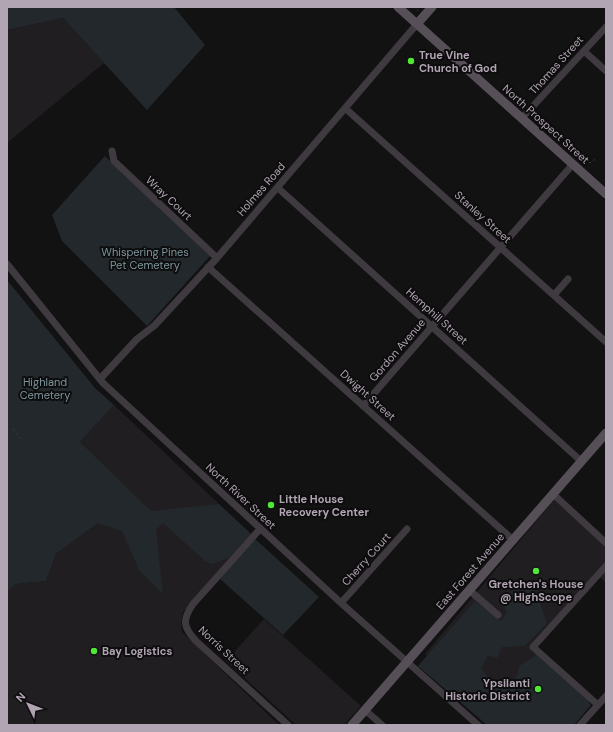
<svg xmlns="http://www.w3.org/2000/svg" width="613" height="732" viewBox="0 0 613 732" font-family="'DM Sans',sans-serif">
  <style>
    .built { fill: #201e20 }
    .green { fill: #22282b }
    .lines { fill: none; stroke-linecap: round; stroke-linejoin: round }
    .path { stroke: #433d44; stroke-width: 1; stroke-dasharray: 2 3; stroke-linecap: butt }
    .minor { stroke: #3f3a3f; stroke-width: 7 }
    .major { stroke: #564f57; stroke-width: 9 }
    .poi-dot { fill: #51e736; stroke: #0e0d0e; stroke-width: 1.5 }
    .labels { text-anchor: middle; stroke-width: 4; stroke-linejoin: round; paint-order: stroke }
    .poi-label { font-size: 11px; font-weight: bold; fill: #b1a4b3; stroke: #0e0d0e; text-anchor: start }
    .street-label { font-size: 11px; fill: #b1a4b3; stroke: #0e0d0e }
    .park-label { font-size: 11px; fill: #7c959d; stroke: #0e0d0e }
  </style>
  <rect width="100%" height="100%" fill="#131213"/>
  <path class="built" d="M63,18L104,63L7,143V30Z
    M114,405L251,534L183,612L181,623L182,632L279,725H7V592L16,584L46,581L56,554L98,523L80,442Z
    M554,500L606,547V583L600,577L534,648L591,699L568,725H502L425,654Z
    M264,619L361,706L344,725H296L226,661Z"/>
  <path class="green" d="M7,7H174L205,45L147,110L63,18L7,30Z
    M105,156L210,256L147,326L62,241L52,215Z
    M7,280L95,388L114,405L80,442L151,511L219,504L251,534L229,558L211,564L205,561L163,523L156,530L163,594L139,570L122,531L98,523L56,554L46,581L16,584L7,592Z
    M254,538L319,597L283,635L219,578Z
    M533,584L547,623L525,646L502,647L497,658L488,655L481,669L498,688C512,683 518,682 519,666L538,654L585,697L591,705L574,725H487L418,666L475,601L501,621L507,612L500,595Z"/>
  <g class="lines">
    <path class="path" d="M417,10H418
      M584,164L592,162L595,159
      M13,429L22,440"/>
    <path class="minor" d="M584,51L606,71
      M346,109L606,342
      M522,118L606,27
      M112,151L114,161L217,258
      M278,188L581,461
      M7,264L103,383L341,603L478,725
      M208,267L513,540
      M554,295L568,279
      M100,379L137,339L154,326L217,258L417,24
      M363,406L573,164
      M553,494L606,543
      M260,529L193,604C182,620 183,627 196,641L288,725
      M469,590L498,615
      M341,603L407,529
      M598,705L533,647L606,566
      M365,710L382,725
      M580,725L606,696"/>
    <path class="major" d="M398,7L606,194
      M417,24L432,7
      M352,725L606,433"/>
  </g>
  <g class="poi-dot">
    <circle cx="411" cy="61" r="4"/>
    <circle cx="271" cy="505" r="4"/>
    <circle cx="536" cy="571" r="4"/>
    <circle cx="94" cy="651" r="4"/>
    <circle cx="538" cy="689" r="4"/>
  </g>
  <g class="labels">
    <g class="poi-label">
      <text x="419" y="59">True Vine<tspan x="419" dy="13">Church of God</tspan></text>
      <text x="279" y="503">Little House<tspan x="279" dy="13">Recovery Center</tspan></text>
      <text x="536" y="588" text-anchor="middle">Gretchen's House<tspan x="536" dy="13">@ HighScope</tspan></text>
      <text x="102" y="655">Bay Logistics</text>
      <text x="530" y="687" text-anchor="end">Ypsilanti<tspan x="530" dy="13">Historic District</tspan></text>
    </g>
    <g class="street-label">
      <text transform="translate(556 65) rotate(-48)" y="4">Thomas Street</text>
      <text transform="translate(546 124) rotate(42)" y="4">North Prospect Street</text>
      <text transform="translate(261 189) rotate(-49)" y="4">Holmes Road</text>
      <text transform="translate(169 198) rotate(43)" y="4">Wray Court</text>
      <text transform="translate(483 217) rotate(42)" y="4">Stanley Street</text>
      <text transform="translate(437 316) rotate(42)" y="4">Hemphill Street</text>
      <text transform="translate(397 350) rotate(-49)" y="4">Gordon Avenue</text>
      <text transform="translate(368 395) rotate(42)" y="4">Dwight Street</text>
      <text transform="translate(241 496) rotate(43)" y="4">North River Street</text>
      <text transform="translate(366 559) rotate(-48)" y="4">Cherry Court</text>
      <text transform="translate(470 571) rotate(-49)" y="4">East Forest Avenue</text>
      <text transform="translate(224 650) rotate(43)" y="4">Norris Street</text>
    </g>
    <g class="park-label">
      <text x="145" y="256">Whispering Pines<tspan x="145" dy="13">Pet Cemetery</tspan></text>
      <text x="45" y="386">Highland<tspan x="45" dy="13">Cemetery</tspan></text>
    </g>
  </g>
  <rect width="613" height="732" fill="none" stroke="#b1a4b3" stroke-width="16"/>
  <g transform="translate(28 704) rotate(313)" stroke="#0e0d0e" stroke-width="3" paint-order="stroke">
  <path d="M0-3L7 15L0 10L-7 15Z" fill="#b1a4b3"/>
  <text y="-6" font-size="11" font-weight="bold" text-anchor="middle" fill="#b1a4b3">N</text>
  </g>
</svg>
